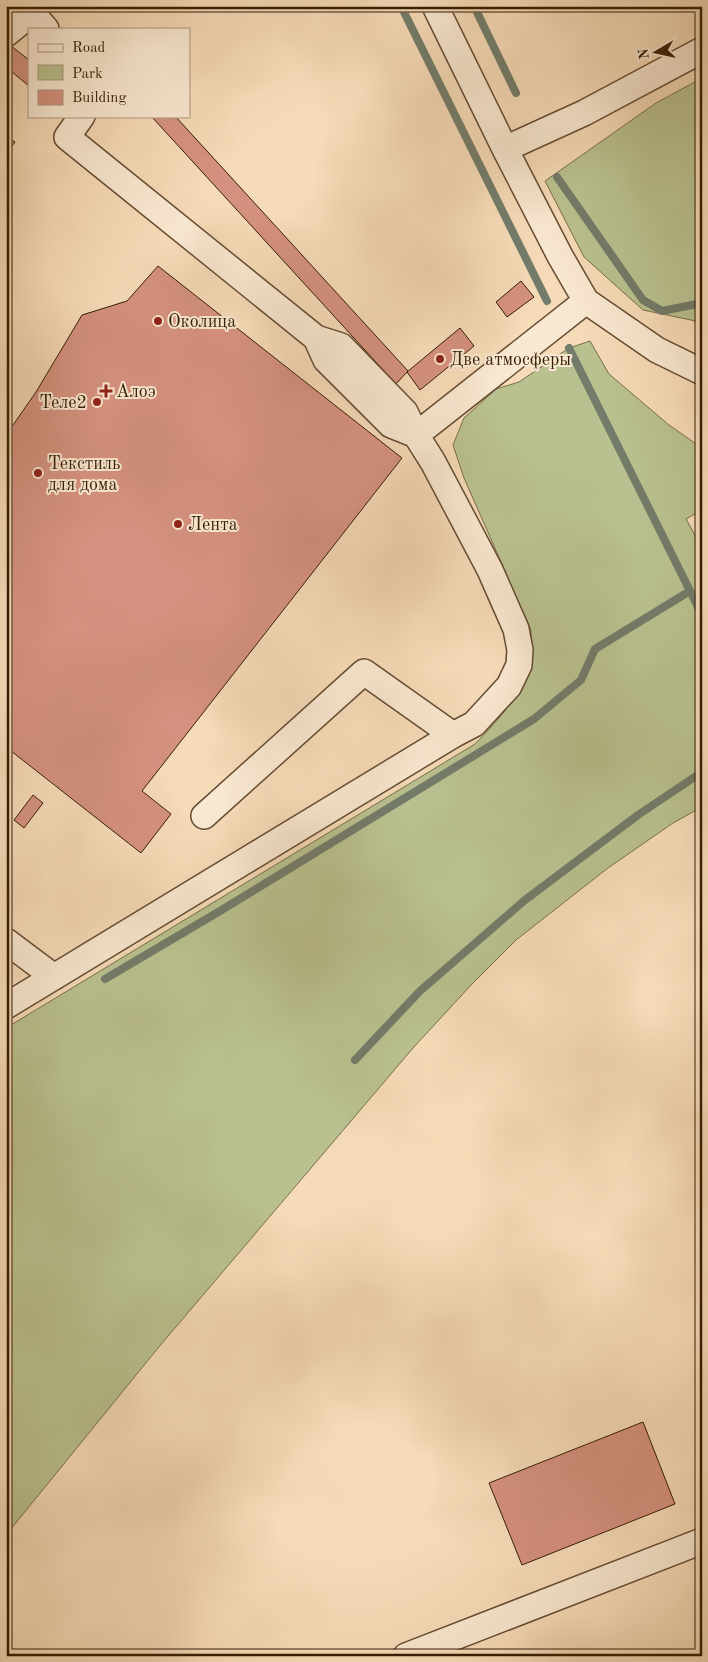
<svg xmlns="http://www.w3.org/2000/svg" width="708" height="1662" viewBox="0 0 708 1662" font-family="'Old Standard TT',serif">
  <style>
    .green { fill: #bac190; stroke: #786f4a }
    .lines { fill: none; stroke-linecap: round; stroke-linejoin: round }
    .stream { stroke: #737c6a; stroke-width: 8 }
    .building { fill: #d5917f; stroke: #351d05 }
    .minor-casing { stroke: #654c32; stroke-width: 28 }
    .minor { stroke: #f9e8d1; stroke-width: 25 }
    .poi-dot { fill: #8f2418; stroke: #f9e8d1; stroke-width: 2 }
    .labels { text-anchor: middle; stroke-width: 4; stroke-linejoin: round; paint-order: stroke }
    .poi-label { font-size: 18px; fill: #351d05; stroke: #f9e8d1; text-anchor: start }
  </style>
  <rect width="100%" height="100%" fill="#f6dbb8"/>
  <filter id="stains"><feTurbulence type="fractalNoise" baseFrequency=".004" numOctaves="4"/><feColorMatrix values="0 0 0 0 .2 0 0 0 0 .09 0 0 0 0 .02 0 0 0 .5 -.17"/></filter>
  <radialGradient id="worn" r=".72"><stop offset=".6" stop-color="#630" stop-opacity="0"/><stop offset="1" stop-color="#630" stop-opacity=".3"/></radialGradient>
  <path class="green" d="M702,78V323L691,320L643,310L584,257L545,181L656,103Z
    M590,341L609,374L669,425L702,448V510L686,519L702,548V807L673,823L608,868L516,940L472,984L413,1048L158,1348L6,1535V1028L475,744C499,719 524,693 531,657C533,649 531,639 531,630L464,478L453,445L464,418L496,389L519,382L569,348Z"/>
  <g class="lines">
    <path class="stream" d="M401,6L547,301
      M474,6L516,93
      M557,177L643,300L662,311L702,303
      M569,348L702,615
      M105,979L220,911L534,719L581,680L595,649L690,591
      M355,1060L420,991L525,900L638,815L702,772"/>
  </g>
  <path class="building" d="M6,42L29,60V86L6,67Z
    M151,116H175L408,371L396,384Z
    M6,136L15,142L6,154Z
    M158,266L402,458L142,791L171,814L141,853L6,747V435L36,392L82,315L127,301Z
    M521,281L534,297L507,317L496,302Z
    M460,328L474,346L420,390L407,372Z
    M33,795L43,803L24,828L14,820Z
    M643,1422L675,1504L522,1565L489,1483Z"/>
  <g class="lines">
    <g class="minor-casing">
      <path id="minor" d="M26,6L46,29
        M435,6L505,149L560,256L586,301L657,350L702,372
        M6,34L32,13
        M505,149L584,113L702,50
        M316,338L326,360L391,425L416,435
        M416,435L586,301
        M204,816L364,672L453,735
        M6,941L54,977
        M6,1006L453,735L474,724L509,686L519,665L520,650L516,629L490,570L433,462L416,435L405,412L341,346L316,338L67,137L82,116
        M406,1656L702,1541"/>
    </g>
    <use href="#minor" class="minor"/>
  </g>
  <g class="poi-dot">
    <circle cx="158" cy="321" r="5"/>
    <circle cx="440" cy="359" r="5"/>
    <path d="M103.5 383.5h5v5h5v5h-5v5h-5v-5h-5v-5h5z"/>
    <circle cx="97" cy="402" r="5"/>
    <circle cx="38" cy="473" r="5"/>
    <circle cx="178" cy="524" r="5"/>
  </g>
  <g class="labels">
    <g class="poi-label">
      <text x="168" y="327">Околица</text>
      <text x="450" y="365">Две атмосферы</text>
      <text x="116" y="397">Алоэ</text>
      <text x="87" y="408" text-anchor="end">Теле2</text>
      <text x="48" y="469">Текстиль<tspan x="48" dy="21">для дома</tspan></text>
      <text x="188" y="530">Лента</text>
    </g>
  </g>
  <rect width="708" height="1662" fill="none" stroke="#f6dbb8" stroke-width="25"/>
  <rect x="8" y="8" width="693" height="1647" fill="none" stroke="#351d05" stroke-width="2.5"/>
  <rect x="12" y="12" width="683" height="1637" fill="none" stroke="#351d05"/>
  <rect x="28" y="28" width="162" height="90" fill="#f9e8d1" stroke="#ab977f"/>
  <rect x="38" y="44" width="25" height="8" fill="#f9e8d1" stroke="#ab977f"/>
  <text x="72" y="52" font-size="15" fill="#351d05">Road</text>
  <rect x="38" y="65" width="25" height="15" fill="#bac190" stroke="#ab977f"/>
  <text x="72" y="78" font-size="15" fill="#351d05">Park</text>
  <rect x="38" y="90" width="25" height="15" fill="#d5917f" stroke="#ab977f"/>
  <text x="72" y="102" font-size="15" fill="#351d05">Building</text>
  <g transform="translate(656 52) rotate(261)" stroke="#f9e8d1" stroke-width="4" paint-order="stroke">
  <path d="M0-4L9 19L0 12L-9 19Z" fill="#351d05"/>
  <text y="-8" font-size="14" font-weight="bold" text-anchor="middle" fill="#351d05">N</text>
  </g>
  <rect width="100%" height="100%" filter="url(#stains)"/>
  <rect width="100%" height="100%" fill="url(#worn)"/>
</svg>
